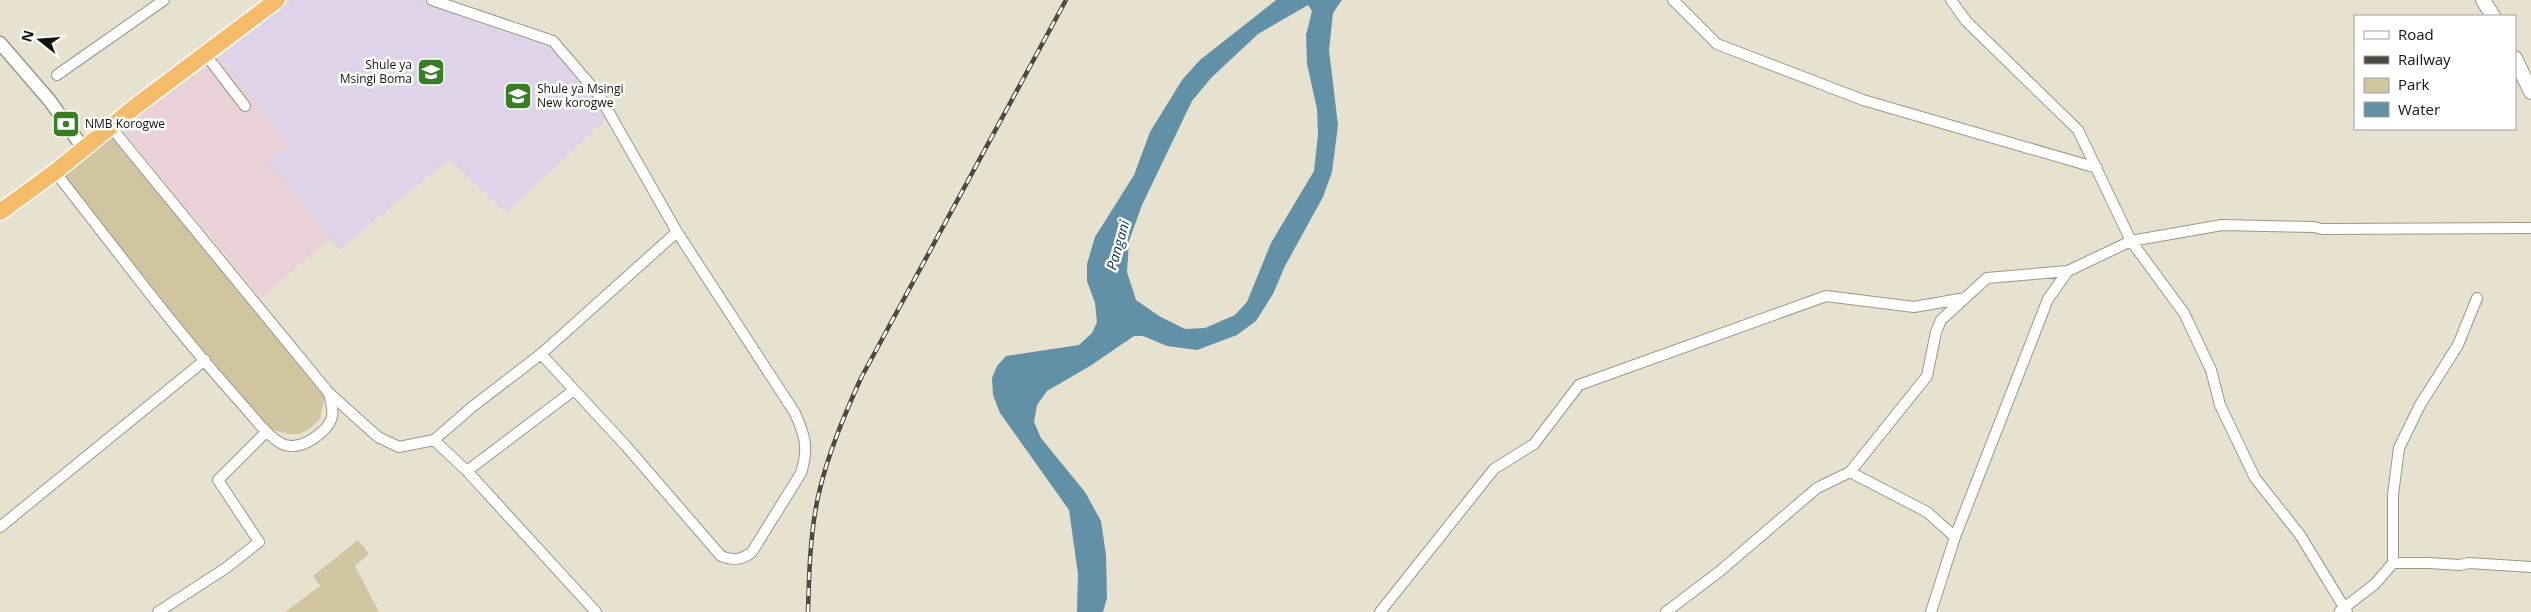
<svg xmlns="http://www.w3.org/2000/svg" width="2531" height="612" viewBox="0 0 2531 612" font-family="'Open Sans',sans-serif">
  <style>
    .commercial { fill: #ead1d7 }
    .education { fill: #ded3e8 }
    .green { fill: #d0c5a0 }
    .water { fill: #6290a7; fill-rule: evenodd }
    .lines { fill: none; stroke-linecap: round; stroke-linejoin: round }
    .minor-casing { stroke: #9b9786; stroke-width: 12 }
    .tertiary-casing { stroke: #9b9786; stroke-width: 15 }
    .secondary-casing { stroke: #9b9786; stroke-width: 16 }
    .trunk-casing { stroke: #fff; stroke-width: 19 }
    .minor { stroke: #fff; stroke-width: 10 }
    .tertiary { stroke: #fff; stroke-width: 12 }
    .secondary { stroke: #fff; stroke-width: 14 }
    .trunk { stroke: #f4bc6a; stroke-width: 16 }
    .rail-casing { stroke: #4c4a40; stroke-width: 4.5 }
    .rail { stroke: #fff; stroke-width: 2.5; stroke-dasharray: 8; stroke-linecap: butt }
    .labels { text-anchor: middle; stroke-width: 5; stroke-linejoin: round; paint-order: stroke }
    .poi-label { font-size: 12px; fill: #15130d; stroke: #fff; text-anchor: start }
    .water-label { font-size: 14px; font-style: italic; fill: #073244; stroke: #fff }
  </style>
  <rect width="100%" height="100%" fill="#e7e2d0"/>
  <path class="commercial" d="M219,57L289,145L268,161L330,238L261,298L121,129Z"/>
  <path class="education" d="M291,0H421L551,44L596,97L607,118L506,213L449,159L339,250L268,160L289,145L219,57Z"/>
  <path class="green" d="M113,136L325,394L320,419L308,430L298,434H289L269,429L229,384L63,177Z
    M358,540L369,554L355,566L379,612H285L320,586L313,576Z"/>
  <path class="water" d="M1276,0H1342L1333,13L1329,50L1338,125L1332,172L1323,197L1285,266L1273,294L1256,321L1237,335L1197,350L1167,346L1143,336H1134L1090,366L1047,391L1037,405L1034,422L1041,438L1085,492L1101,521L1106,555L1107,598L1103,612H1077L1078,574L1069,510L1000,413L993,395L992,378L997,366L1006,356L1079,345L1092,333L1097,322L1095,303L1087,281V264L1095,237L1134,175L1150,132L1182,80L1200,60ZM1308,5L1312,11L1306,35L1307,64L1317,109L1318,135L1314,171L1271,243L1247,302L1235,315L1205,328L1185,329L1159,316L1136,300L1127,272L1129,241L1142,205L1192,101L1211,78L1258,34Z"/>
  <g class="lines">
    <g class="minor-casing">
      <path id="minor" d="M432,0L553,41L599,95L677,232L795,413C805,436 809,448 801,473L752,552C742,560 733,561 721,556L626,446L541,354
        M1673,0L1717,44L1863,100L2097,168
        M1951,0L1966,21L2078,130L2131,241L2184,313L2211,370L2220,405L2255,478L2300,535L2347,612
        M206,55L245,106
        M57,75L164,0
        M110,126L329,393L378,437L399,447L434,440L472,407L541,354L677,232
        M55,172C116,249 175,330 241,403C252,415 270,440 285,445C299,449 313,440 323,431C336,419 333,409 329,394
        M434,440L467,471L596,612
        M467,471L574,390
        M1850,472L1927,512L1955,537
        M0,527L205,360
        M2393,563H2429L2460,565L2469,563L2531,567
        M2340,611L2375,584L2393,563V495L2399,448L2420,405L2458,345L2477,298
        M158,612L226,568L259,542L218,480L266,432
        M1380,612L1494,469L1534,444L1579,385L1826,296L1914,307L1965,298
        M1666,612L1720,571L1817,488L1850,472L1927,376L1936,332L1941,320L1987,278L2068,271
        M1931,612L1955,537L2048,299L2068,271L2131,241L2222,225L2314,227L2322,229L2531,228"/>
    </g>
    <g class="tertiary-casing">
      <path id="tertiary" d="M0,43L50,101L83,148"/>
    </g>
    <g class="secondary-casing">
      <path id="secondary" d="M2483,0L2493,16
        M2515,58L2531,92"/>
    </g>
    <g class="trunk-casing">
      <path id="trunk" d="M0,212L55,172L136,106L277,0"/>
    </g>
    <use href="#minor" class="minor"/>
    <use href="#tertiary" class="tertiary"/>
    <use href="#secondary" class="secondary"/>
    <use href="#trunk" class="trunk"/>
    <g class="rail-casing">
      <path id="rail" d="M808,612C809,574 810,535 818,497C827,456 844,416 861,378L1066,0"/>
    </g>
    <use href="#rail" class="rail"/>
  </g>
  <defs>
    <g id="school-square" transform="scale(1.4375)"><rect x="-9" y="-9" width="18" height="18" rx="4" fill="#387e22" stroke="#fff"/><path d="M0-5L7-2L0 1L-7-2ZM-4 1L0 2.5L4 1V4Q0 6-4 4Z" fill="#fff"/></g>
    <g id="bank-square" transform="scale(1.4375)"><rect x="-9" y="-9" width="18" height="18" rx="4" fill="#387e22" stroke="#fff"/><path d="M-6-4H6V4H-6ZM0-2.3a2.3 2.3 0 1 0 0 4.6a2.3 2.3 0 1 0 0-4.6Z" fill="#fff"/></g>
  </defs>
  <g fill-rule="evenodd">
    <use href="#school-square" x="431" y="72"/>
    <use href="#school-square" x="518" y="96"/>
    <use href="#bank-square" x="66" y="124"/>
  </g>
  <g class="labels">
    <g class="poi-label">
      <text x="412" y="69" text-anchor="end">Shule ya<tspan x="412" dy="14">Msingi Boma</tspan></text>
      <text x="537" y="93">Shule ya Msingi<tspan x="537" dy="14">New korogwe</tspan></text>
      <text x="85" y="128">NMB Korogwe</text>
    </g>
    <g class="water-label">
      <text transform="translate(1118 245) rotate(-74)" y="5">Pangani</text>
    </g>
  </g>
  <rect x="2354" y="15" width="162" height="115" fill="#ffffff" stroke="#a1a19e"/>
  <rect x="2364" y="31" width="25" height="8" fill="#ffffff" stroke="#a1a19e"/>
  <text x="2398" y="40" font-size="15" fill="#15130d">Road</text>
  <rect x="2364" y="56" width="25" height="8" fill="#4c4a40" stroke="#a1a19e"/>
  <text x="2398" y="65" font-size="15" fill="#15130d">Railway</text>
  <rect x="2364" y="78" width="25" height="15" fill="#d0c5a0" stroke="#a1a19e"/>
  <text x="2398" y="90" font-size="15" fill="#15130d">Park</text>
  <rect x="2364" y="102" width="25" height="15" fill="#6290a7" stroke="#a1a19e"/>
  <text x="2398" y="115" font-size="15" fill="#15130d">Water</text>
  <g transform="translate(40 40) rotate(287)" stroke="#ffffff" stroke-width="4" paint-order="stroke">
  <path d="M0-4L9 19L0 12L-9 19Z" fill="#15130d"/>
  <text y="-8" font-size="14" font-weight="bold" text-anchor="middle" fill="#15130d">N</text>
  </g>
</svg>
